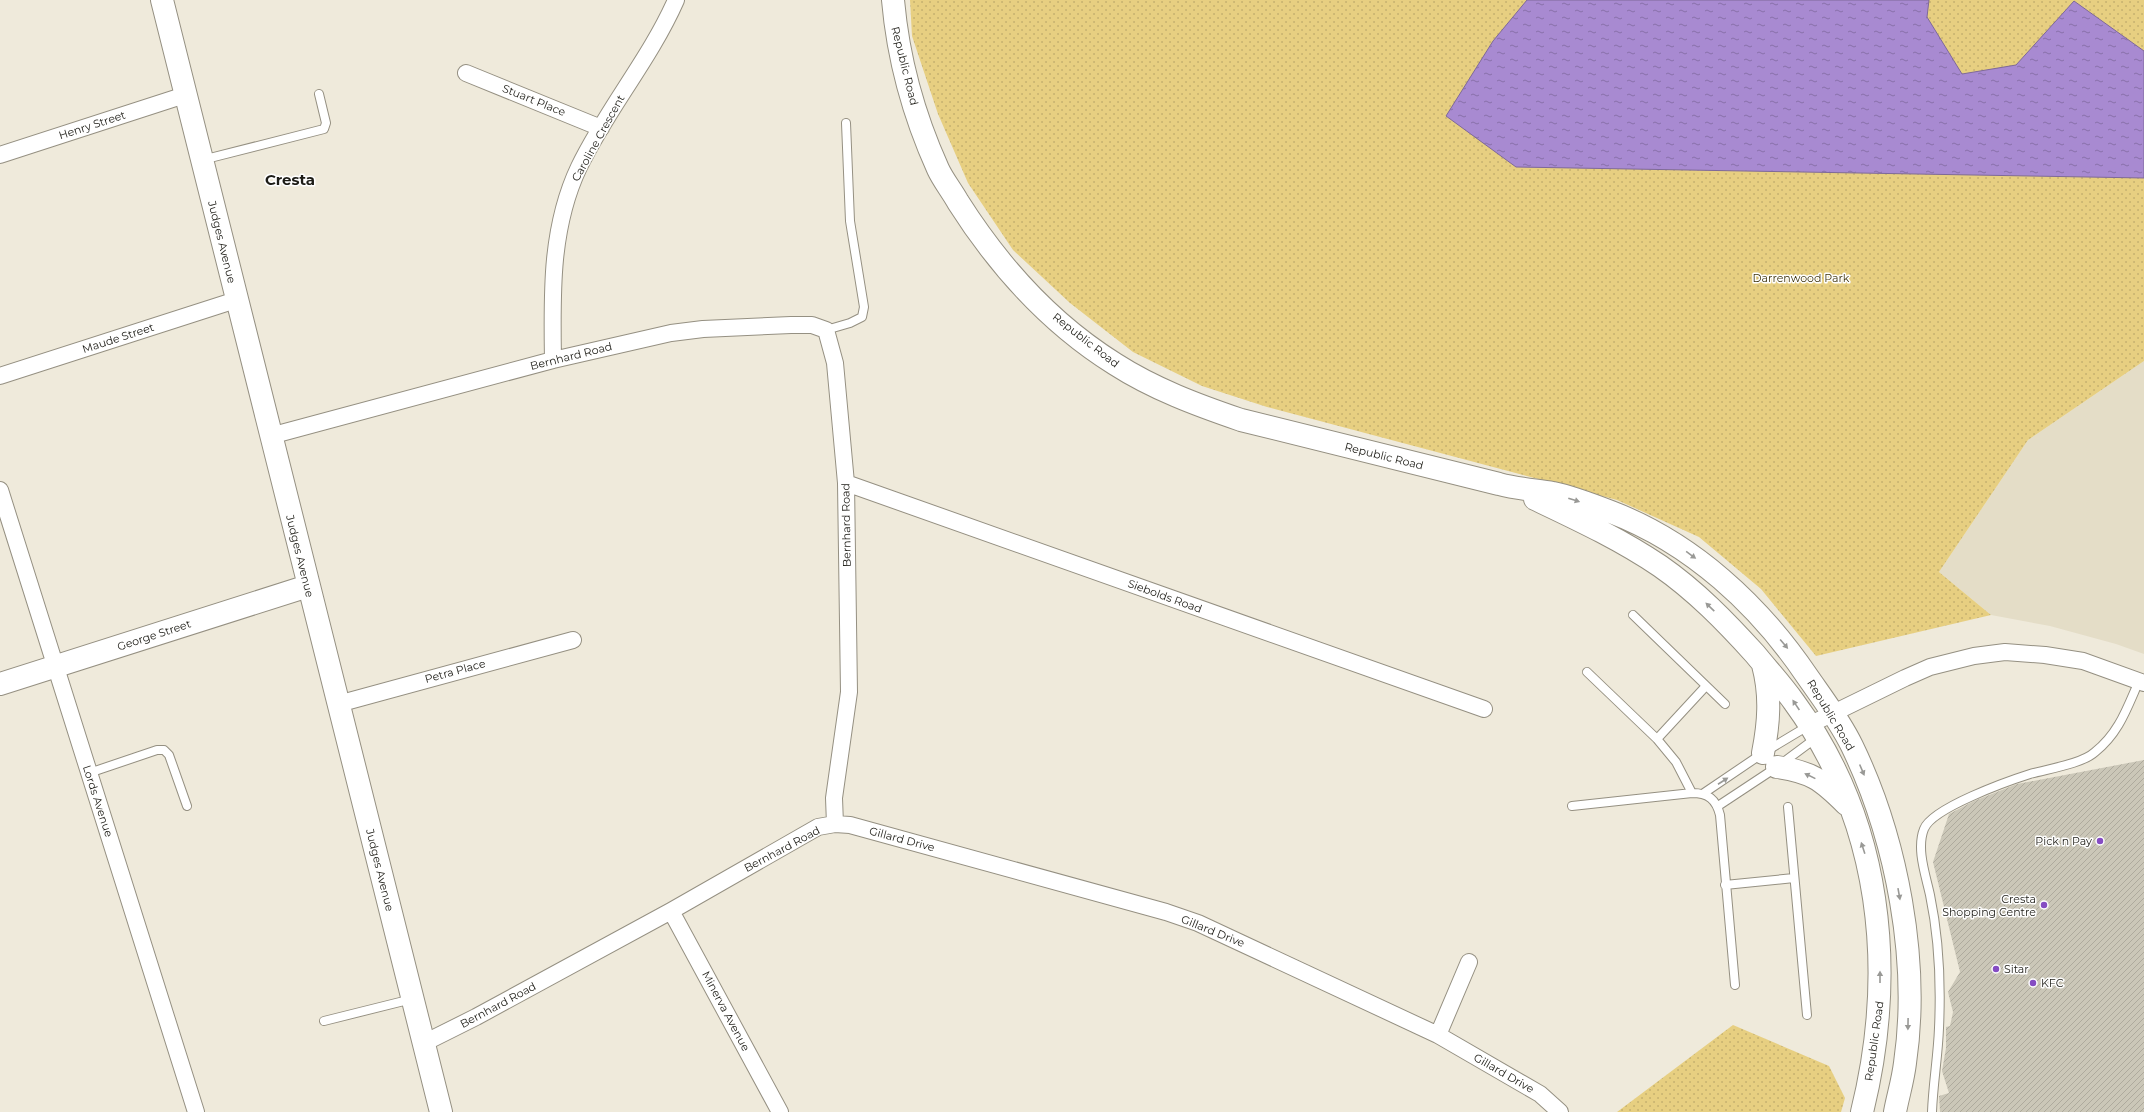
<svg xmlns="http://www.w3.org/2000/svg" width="2144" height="1112" viewBox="0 0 2144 1112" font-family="Montserrat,sans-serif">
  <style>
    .built { fill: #e4ddc7 }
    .park { fill: url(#park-dots) }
    .water { fill: url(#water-ripples); stroke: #7e6999 }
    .building { fill: url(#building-hatch) }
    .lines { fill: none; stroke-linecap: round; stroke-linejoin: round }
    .lane-casing { stroke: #959082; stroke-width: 10 }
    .street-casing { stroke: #959082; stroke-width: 18 }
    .secondary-casing { stroke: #959082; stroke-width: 24 }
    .lane { stroke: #fff; stroke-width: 8 }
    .street { stroke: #fff; stroke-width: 16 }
    .secondary { stroke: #fff; stroke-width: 22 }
    .oneway { fill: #999996 }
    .poi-dot { fill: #854cc3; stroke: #fff; stroke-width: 1.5 }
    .labels { text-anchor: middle; stroke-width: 3; stroke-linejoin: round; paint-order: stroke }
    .street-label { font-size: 11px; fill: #1d1c16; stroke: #fff }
    .park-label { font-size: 11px; fill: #3d330e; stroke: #fff }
    .poi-label { font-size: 11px; fill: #1d1c16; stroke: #fff; text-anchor: end }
    .district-label { font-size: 15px; font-weight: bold; fill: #1d1c16; stroke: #fff }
  </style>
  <defs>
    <pattern id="park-dots" width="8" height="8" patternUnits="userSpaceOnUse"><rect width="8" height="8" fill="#e7cf81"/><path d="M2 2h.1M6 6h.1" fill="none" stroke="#c6b16f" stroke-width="1.8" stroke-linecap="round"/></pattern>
    <pattern id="water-ripples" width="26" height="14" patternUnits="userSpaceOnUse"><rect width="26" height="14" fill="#a88ad1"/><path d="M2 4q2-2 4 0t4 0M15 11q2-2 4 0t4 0" fill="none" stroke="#8870a9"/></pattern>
    <pattern id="building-hatch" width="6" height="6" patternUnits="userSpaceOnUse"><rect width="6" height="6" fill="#cbc7b8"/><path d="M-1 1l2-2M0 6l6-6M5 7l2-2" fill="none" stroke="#aeaa9d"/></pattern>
  </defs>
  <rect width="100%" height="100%" fill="#efeadb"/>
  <path class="built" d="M2144,361V654L2116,644L2050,626L1991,615L1939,572L2028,440Z"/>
  <path class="park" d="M910,0H2144V361L2028,440L1939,572L1991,615L1816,656L1761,589L1699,537L1617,500L1267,407L1202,386L1133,352L1070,303L1013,250L968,183L938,114L912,36Z
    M1733,1025L1829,1066L1845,1098L1841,1112H1617Z"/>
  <path class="water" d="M1527,0H1929L1927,17L1962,74L2016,65L2074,1L2144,51V178L1516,167L1446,116L1493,41Z"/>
  <path class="building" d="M2144,760V1112H1940L1939,1096L1949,1093L1942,1071L1946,1048V1027L1950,1026L1953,1012L1948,992L1960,972L1933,862L1949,814L1974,801L2017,784Z"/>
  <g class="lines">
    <g class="lane-casing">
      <path id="lane" d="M202,160L324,129L326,123L319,94
        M826,330L850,323L862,317L864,307L850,221L846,123
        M1633,615L1725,704
        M1587,672L1657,739L1676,762L1692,793
        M1657,739L1706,686
        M89,773L157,750H164L169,755L187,806
        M1704,793L1763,753L1808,726
        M1572,806L1692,793C1708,793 1716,799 1720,815L1735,985
        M1718,806L1777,767L1816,738
        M1788,807L1807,1015
        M1725,885L1794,878
        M324,1021L412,999
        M1932,1112C1933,1084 1938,1056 1939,1028C1941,984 1939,938 1930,895C1926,876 1916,849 1924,829C1932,808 2008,781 2030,774C2047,769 2082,764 2095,752C2119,733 2127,708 2139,681"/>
    </g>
    <g class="street-casing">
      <path id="street" d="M466,73L601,128
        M0,155L185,95
        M553,360C552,295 550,228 579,167C607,109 650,59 676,0
        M0,376L236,300
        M270,436L553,360L671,333L703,329L791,325H812L826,330L835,363L846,483L849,692L834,798L835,824
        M846,483L1484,709
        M0,490L196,1112
        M338,704L573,640
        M1809,725L1905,678L1930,667L1974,656L2005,652L2045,655L2083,661L2144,683
        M671,911L780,1112
        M1438,1035L1469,962
        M424,1043L476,1017L671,911L818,827L835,824L850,825L1166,912L1198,923L1438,1035L1540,1094L1560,1112"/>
    </g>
    <g class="secondary-casing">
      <path id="secondary" d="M162,0L441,1112
        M893,0C898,57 914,116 938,169C943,180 952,191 958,202C998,265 1051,324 1115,364C1154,389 1197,405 1241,420C1327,442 1413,463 1499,484C1517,489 1535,490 1553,493C1572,497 1593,505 1611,512C1692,543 1759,605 1807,676C1823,699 1840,721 1852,746C1897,839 1920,961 1905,1063C1903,1080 1898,1096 1895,1112
        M1535,499C1577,519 1620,539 1660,566C1696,591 1726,622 1755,654C1768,670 1782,685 1794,702C1882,822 1897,970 1862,1112
        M1763,665C1771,695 1769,723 1763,753
        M0,684L308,586
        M1777,767C1811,772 1821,779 1846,804"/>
    </g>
    <use href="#lane" class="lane"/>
    <use href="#street" class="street"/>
    <use href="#secondary" class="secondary"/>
  </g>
  <defs><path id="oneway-solid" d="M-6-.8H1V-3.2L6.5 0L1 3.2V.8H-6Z"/></defs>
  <g class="oneway">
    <use href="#oneway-solid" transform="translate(1574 500) rotate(18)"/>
    <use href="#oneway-solid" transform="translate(1691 555) rotate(36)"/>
    <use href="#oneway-solid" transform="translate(1710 607) rotate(-136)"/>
    <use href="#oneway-solid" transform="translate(1784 644) rotate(50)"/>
    <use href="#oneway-solid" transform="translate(1796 705) rotate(-124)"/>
    <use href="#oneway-solid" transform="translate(1862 770) rotate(67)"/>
    <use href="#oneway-solid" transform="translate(1810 776) rotate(-154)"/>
    <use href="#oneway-solid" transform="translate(1723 781) rotate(-33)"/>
    <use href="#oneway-solid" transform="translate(1863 848) rotate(-108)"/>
    <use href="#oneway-solid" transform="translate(1899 894) rotate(80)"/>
    <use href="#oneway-solid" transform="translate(1880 977) rotate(-90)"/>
    <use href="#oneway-solid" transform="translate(1908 1024) rotate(91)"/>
  </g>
  <g class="poi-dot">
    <circle cx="2100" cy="841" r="4"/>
    <circle cx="2044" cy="905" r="4"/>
    <circle cx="1996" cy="969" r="4"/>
    <circle cx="2033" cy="983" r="4"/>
  </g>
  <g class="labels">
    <g class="street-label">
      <text transform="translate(905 66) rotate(76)" y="4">Republic Road</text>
      <text transform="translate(534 100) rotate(22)" y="4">Stuart Place</text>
      <text transform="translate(92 125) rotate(-18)" y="4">Henry Street</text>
      <text transform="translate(598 138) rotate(-61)" y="4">Caroline Crescent</text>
      <text transform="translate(222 242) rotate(76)" y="4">Judges Avenue</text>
      <text transform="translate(118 338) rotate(-18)" y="4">Maude Street</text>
      <text transform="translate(1086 340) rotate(38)" y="4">Republic Road</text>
      <text transform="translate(571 356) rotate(-14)" y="4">Bernhard Road</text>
      <text transform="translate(1384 456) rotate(14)" y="4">Republic Road</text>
      <text transform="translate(846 525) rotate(-91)" y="4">Bernhard Road</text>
      <text transform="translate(300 556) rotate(76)" y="4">Judges Avenue</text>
      <text transform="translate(1165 596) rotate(20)" y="4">Siebolds Road</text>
      <text transform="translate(154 635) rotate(-18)" y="4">George Street</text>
      <text transform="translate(455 671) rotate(-15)" y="4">Petra Place</text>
      <text transform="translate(1831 715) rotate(59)" y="4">Republic Road</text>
      <text transform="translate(98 801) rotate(72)" y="4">Lords Avenue</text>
      <text transform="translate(902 839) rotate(15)" y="4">Gillard Drive</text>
      <text transform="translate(782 849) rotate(-28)" y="4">Bernhard Road</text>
      <text transform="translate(380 870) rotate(76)" y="4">Judges Avenue</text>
      <text transform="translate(1213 931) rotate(22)" y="4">Gillard Drive</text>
      <text transform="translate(498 1005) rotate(-28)" y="4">Bernhard Road</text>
      <text transform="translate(726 1011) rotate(62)" y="4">Minerva Avenue</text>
      <text transform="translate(1874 1041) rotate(-82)" y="4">Republic Road</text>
      <text transform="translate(1504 1073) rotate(30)" y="4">Gillard Drive</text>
    </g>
    <g class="park-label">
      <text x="1801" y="282">Darrenwood Park</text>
    </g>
    <g class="poi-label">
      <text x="2092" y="845">Pick n Pay</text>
      <text x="2036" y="903">Cresta<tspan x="2036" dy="13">Shopping Centre</tspan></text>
      <text x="2004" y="973" text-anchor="start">Sitar</text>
      <text x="2041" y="987" text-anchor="start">KFC</text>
    </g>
    <g class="district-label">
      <text x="290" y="185">Cresta</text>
    </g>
  </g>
</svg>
